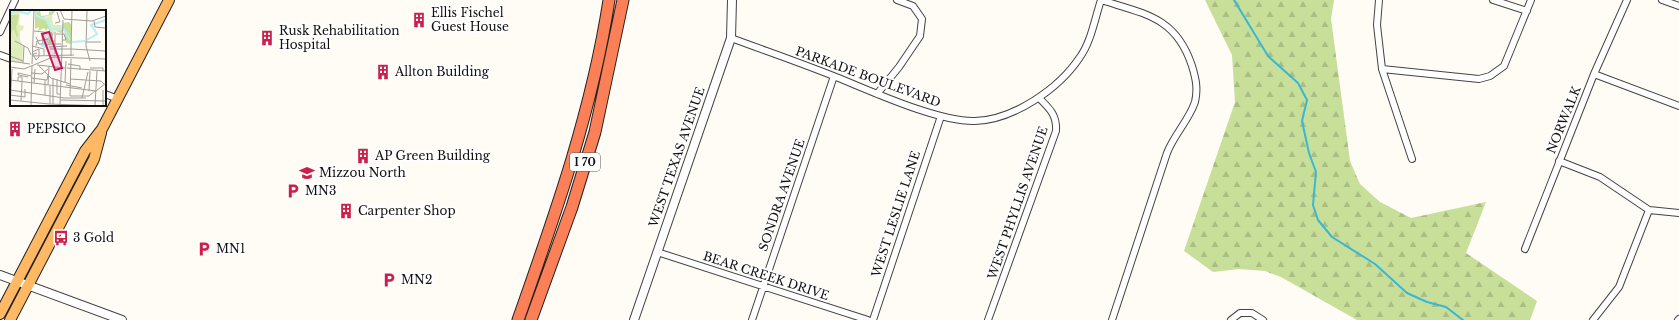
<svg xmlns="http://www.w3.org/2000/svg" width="1679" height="320" viewBox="0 0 1679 320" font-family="'Libre Baskerville',serif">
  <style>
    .forest { fill: url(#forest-firs) }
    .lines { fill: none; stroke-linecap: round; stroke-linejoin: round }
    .stream { stroke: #39b7d5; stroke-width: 2 }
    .minor-casing { stroke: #444; stroke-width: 8 }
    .tertiary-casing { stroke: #444; stroke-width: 10 }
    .primary-casing { stroke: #222; stroke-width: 12 }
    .motorway-casing { stroke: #222; stroke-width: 13 }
    .minor { stroke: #fff; stroke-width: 6 }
    .tertiary { stroke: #fff; stroke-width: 8 }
    .primary { stroke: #ffb965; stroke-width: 10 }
    .motorway { stroke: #fb7f57; stroke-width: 11 }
    .labels { text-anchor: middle; stroke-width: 4; stroke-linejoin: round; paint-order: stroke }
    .shield { fill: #fff; stroke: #585858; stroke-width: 1 }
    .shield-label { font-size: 11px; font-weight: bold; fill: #111 }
    .poi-label { font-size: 12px; fill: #111; stroke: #fff; text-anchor: start }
    .street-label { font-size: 12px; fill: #111; stroke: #fff }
    .inset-river { fill: none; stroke: #b6eef9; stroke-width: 2 }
    .inset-road { fill: none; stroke: #a09d9a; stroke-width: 1 }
    .view { fill: #c2185b; fill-opacity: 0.15; stroke: #c2185b; stroke-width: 2 }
    .inset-edge { fill: none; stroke: #111; stroke-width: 2 }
  </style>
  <defs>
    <pattern id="forest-firs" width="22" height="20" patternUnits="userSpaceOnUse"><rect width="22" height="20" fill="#c7df99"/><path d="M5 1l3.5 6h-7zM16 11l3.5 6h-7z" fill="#aabe83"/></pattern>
  </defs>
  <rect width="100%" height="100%" fill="#fffbf5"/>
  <path class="forest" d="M1205,0H1334L1331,19L1350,161L1360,184L1380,202L1411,218L1486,202L1466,253L1537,301L1530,320H1357L1281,277L1265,271L1239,269L1213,272L1184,251L1235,102L1232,55Z"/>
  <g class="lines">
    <path class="stream" d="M1234,0L1268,56L1298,83L1307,100L1302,121L1309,153L1316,172L1313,205L1318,220L1332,237L1375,264L1407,293L1427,302L1446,307L1463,320"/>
    <g class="minor-casing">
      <path id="minor" d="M1101,0C1145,14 1176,17 1192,66C1196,79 1198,89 1195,102C1189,120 1174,135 1167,153L1112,320
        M1379,0L1377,25L1382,69L1412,159
        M1493,0L1527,11
        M1662,0L1679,6
        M0,32L15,0
        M731,38C766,51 801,63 836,77C871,91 938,122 975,121C1013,120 1059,89 1080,57C1091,42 1095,18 1101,0
        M0,55L11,59
        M1382,69L1479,79L1490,76L1504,66L1531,0
        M1594,74L1679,106
        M105,94L118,99
        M877,94L899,67L920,36L922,19L913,6L897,0
        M1559,161L1600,177L1649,210L1679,213
        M1525,249L1594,74L1627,0
        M657,252L868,320
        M752,320L834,76
        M873,320L941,116
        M988,320L1056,131C1057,115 1050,109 1039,98
        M1231,320L1240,313H1252L1263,320
        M1593,320L1619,287L1649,210
        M1678,320L1679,319"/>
    </g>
    <g class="tertiary-casing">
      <path id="tertiary" d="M0,275L122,320
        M634,320L731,38L732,0"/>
    </g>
    <g class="primary-casing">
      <path id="primary" d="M0,314L85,151L102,129L169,0
        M10,320L94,159L101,133"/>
    </g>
    <g class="motorway-casing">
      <path id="motorway" d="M518,320C555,215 592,111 609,0
        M531,320L572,207L595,132L623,0"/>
    </g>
    <use href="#minor" class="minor"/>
    <use href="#tertiary" class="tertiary"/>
    <use href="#primary" class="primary"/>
    <use href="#motorway" class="motorway"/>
  </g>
  <defs>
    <g id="building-bare" transform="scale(1.2)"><path d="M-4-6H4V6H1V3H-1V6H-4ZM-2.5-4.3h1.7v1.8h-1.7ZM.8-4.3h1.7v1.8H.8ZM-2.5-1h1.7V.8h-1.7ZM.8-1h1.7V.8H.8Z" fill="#ca204b" stroke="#fff" stroke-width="2.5" paint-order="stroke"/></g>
    <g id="university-bare" transform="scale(1.2)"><path d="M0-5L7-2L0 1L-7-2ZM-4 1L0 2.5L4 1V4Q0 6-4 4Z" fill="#ca204b" stroke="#fff" stroke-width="2.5" paint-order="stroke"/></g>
    <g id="parking-bare" transform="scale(1.2)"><path d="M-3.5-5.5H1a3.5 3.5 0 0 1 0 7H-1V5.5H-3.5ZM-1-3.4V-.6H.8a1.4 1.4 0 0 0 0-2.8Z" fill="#ca204b" stroke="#fff" stroke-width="2.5" paint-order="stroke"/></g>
    <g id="bus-bare" transform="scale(1.2)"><path d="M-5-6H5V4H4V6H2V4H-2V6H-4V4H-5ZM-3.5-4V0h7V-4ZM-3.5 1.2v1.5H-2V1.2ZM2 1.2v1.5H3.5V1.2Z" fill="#ca204b" stroke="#fff" stroke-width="2.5" paint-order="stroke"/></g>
  </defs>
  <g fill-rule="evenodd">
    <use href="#building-bare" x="419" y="20"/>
    <use href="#building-bare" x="267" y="38"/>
    <use href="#building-bare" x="383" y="72"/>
    <use href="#building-bare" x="15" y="129"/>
    <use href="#building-bare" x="363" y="156"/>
    <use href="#university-bare" x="307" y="173"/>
    <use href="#parking-bare" x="293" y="191"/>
    <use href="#building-bare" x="346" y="211"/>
    <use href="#bus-bare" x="61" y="238"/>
    <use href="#parking-bare" x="204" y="249"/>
    <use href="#parking-bare" x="389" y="280"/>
  </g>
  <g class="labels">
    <rect class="shield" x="570" y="153" width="30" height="18" rx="3"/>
    <g class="shield-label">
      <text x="585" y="166">I 70</text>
    </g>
    <g class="poi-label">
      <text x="431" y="17">Ellis Fischel<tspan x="431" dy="14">Guest House</tspan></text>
      <text x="279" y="35">Rusk Rehabilitation<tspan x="279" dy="14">Hospital</tspan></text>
      <text x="395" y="76">Allton Building</text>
      <text x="27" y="133">PEPSICO</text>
      <text x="375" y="160">AP Green Building</text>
      <text x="319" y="177">Mizzou North</text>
      <text x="305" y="195">MN3</text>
      <text x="358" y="215">Carpenter Shop</text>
      <text x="73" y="242">3 Gold</text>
      <text x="216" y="253">MN1</text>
      <text x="401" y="284">MN2</text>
    </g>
    <g class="street-label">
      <text transform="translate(868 77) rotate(20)" y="4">PARKADE BOULEVARD</text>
      <text transform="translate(1564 120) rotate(-68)" y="4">NORWALK</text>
      <text transform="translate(677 157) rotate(-71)" y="4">WEST TEXAS AVENUE</text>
      <text transform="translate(782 195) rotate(-71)" y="4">SONDRA AVENUE</text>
      <text transform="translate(1018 203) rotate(-71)" y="4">WEST PHYLLIS AVENUE</text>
      <text transform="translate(896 214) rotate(-72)" y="4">WEST LESLIE LANE</text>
      <text transform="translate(766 276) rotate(18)" y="4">BEAR CREEK DRIVE</text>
    </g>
  </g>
  <g transform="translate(10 10)">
    <rect width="96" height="96" fill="#fffbf5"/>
    <path d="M6,1H10L9,15L14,16L13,20L10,21V30L13,36L12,52L0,51V3ZM42,5L43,15H52L51,20L44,22V26L34,8Z" fill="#dfedbb"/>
    <path d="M25,0L28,2L30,0L31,6L39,5V2L46,0L42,5L34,7L43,25L41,33H37L35,38L32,36L41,24L38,18L36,21L34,18L28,21L29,17L25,19ZM0,5H9L6,18L8,25L7,28L4,19L0,24V13L3,10L0,12ZM59,12L61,14V34L56,33L54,20L51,23L46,21L52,20L53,13Z" fill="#c7df99"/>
    <path class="inset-river" d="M25,0L27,6L37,10L41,19H54L60,30M0,3L7,1L18,4L21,0M77,30L87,24L81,15L96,10M62,32L75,31M31,36H34L41,26"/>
    <path class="inset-road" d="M50,0L54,9L82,11L96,6M77,0L76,36L80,51M84,11L85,17L96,18M45,13L50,12L47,2M24,21L42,23V31H45M45,22V44M46,24H54L56,30H52M26,27L29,34H33L32,25M5,31L18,38L21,45M76,32H91M22,36L34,39V45M26,36L27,31L38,29M36,37L38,34H51M39,37L57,36M40,39H61L62,0M22,42L29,39V47L26,50L23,44L27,43M0,46L13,51M22,46L64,45M61,46V39L96,41M0,51L20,54M13,53L14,36M22,54L24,0M58,54L70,56V60M27,55L55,58M29,56L41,68L60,74M0,57L14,59L43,47L96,49M57,58L96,61M80,58H93V61M8,63L21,66M8,63V65L18,67M21,63L32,64L38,59M21,68L37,70L38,65M43,68V94M47,69V84H50M60,69L91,71L94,74M0,70L86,81M8,71V67H12V72M55,72L56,51M24,73L25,59M38,75L39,56M56,75L72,78M40,76V94M0,80L54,88H76M93,80V95M79,81L80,61M86,81L96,73M0,85L15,87V79M35,85V70M60,86H79L85,81M60,86L61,49M72,88L78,62M0,90L39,94L95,96M50,90L96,91M11,91L12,72M50,95L53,10M85,95L87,61M0,96L2,59M21,96L22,56"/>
    <path class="view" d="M39,22L52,58L45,60L32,24Z"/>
    <rect width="96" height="96" class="inset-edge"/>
  </g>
</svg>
